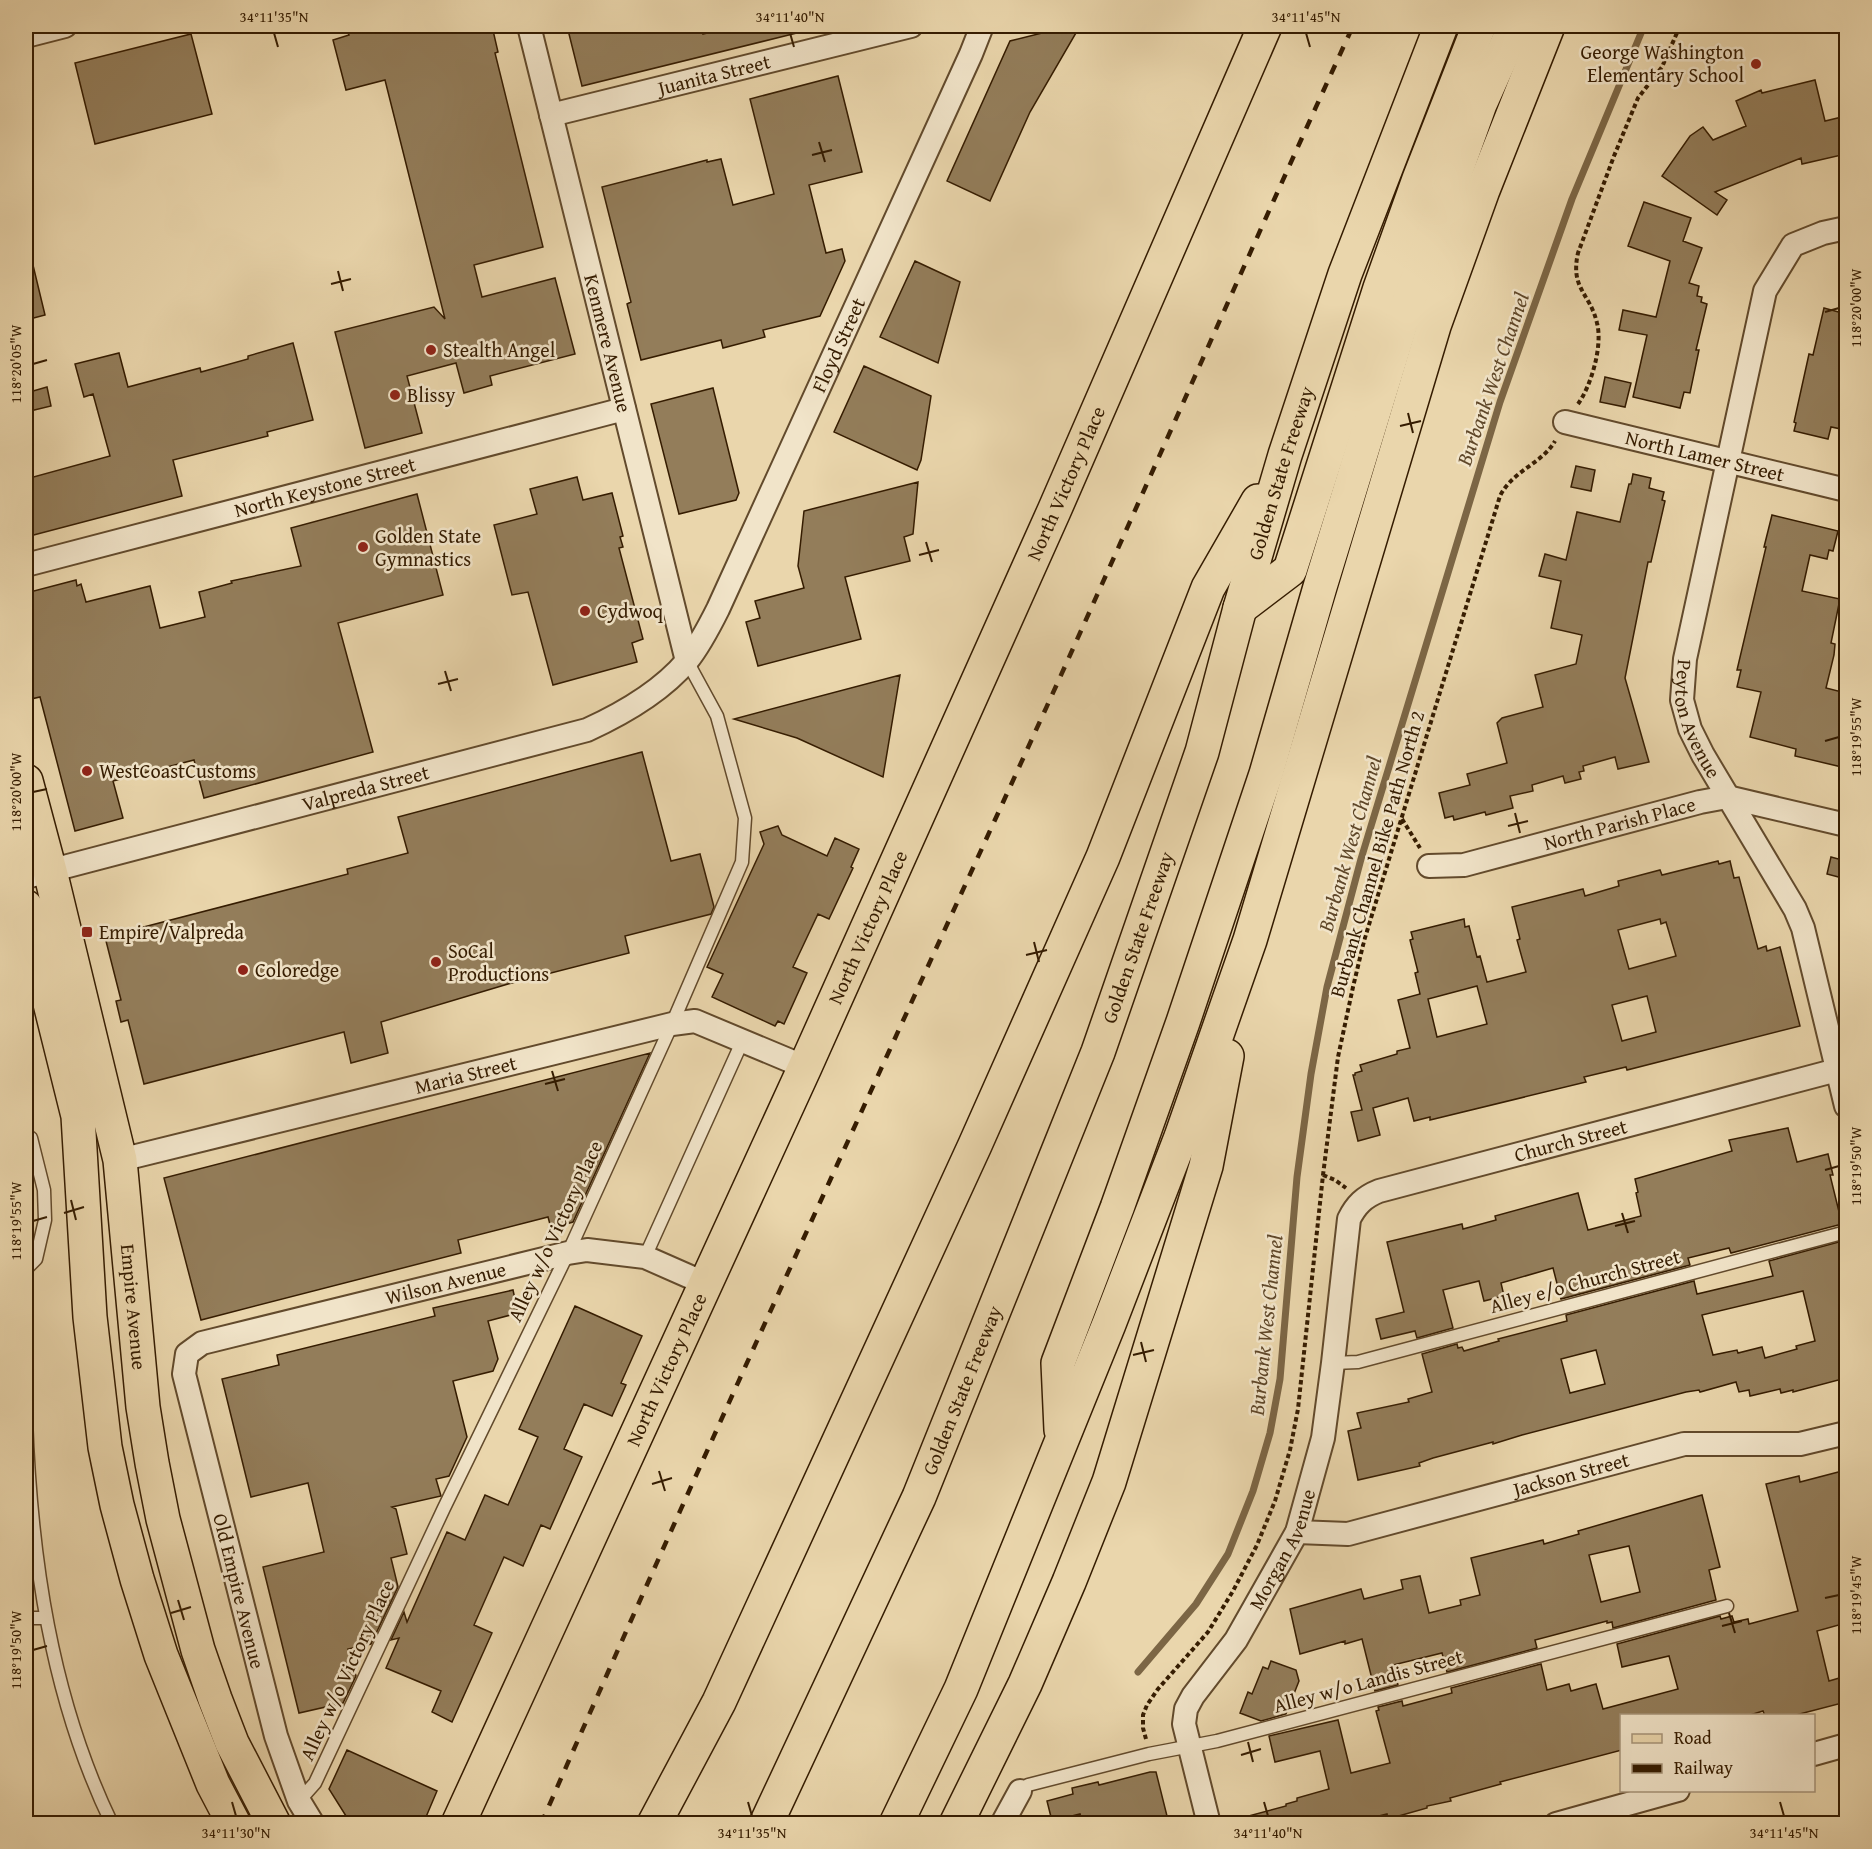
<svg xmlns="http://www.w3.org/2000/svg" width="1872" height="1849" viewBox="0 0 1872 1849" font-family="'Gentium Book Plus',serif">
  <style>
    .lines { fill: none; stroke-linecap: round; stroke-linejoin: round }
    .stream { stroke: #7c6645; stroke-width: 7 }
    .building { fill: #937d5a; stroke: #351c01; stroke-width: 1.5; fill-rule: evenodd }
    .service-casing { stroke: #624a2c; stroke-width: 15 }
    .minor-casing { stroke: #624a2c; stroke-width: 26 }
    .primary-casing { stroke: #351c01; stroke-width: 36 }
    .motorway-casing { stroke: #351c01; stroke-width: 36 }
    .path { stroke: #351c01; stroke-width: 4; stroke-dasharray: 4.5 3; stroke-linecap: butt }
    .service { stroke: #f1e4c9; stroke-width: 12 }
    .minor { stroke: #f1e4c9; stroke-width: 22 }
    .primary { stroke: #ead6ac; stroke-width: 33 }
    .motorway { stroke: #ead6ac; stroke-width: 33 }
    .rail { stroke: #351c01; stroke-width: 4.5; stroke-dasharray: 10 10; stroke-linecap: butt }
    .ticks { fill: none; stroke: #351c01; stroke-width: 2 }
    .poi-dot { fill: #8f2418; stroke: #f1e4c9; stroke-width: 2 }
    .labels { text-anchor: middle; stroke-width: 5; stroke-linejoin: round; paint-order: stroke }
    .poi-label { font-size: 20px; fill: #351c01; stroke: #f1e4c9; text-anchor: start }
    .street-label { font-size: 20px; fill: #351c01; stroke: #f1e4c9 }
    .water-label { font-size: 21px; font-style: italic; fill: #5f4729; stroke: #f1e4c9 }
    .neatline { fill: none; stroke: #351c01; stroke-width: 2 }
    .ticks-label { font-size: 15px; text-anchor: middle; fill: #351c01 }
  </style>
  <rect width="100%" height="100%" fill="#ead6ac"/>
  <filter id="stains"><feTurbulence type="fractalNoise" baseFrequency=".00333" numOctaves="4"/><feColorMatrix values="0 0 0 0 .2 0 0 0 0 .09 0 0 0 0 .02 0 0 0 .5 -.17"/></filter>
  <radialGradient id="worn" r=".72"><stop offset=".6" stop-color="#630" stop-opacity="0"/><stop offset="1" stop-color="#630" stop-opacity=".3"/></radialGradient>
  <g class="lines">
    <path class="stream" d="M1138,1672L1196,1604L1228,1554L1253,1491L1270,1433L1280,1379L1297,1177L1311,1074L1327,987L1361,859L1500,402L1572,199L1644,26"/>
  </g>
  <path class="building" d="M346,26H492L498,52L495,53L543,247L474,265L482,297L555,278L575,354L490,376L492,385L464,393L456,363L407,376L422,433L365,448L335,332L434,307L445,319L385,80L346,90L333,40L349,35Z
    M567,26H702L703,34L736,26H800L801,32L582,86Z
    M1070,26H1080L1030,112L990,201L947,181L1010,41Z
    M191,34L212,114L95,144L75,63Z
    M838,76L862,172L809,185L826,253L842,249L845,261L820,316L763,330L765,337L723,348L721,340L641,360L627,304L631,302L602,187L707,160V162L721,159L733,205L774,194L750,99Z
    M1815,80L1825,121L1846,116V154L1802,164L1801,158L1715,192L1727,200L1717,215L1662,176L1690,136L1703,127L1713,140L1746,126L1736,101L1761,90L1762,93Z
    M1644,202L1691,218L1683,241L1702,248L1689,283L1699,286L1697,296L1702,297L1701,302L1707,304L1696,350H1699L1690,393L1684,392L1680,408L1633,397L1647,335L1619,330L1623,310L1656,317L1670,261L1628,246Z
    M32,261L45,315L26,320V262Z
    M915,261L960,282L938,363L880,337Z
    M1824,308L1846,314V394L1842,412L1846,413V430L1831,427L1828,439L1794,431L1796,423L1794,422L1809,354L1813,355Z
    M293,343L313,420L267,432L268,436L173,460L182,496L26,537V479L110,456L93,394L84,397L75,364L119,353L128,387L200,368L201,372L248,359V356Z
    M864,366L931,396L921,460L917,470L834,432Z
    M1605,377L1631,383L1625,407L1600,402Z
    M47,387L51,406L26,412V393Z
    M713,388L739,493L736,500L679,514L651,404Z
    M1576,466L1595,470L1591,491L1571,487Z
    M1633,474L1651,478L1649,488L1664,492L1662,500L1665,501L1651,562H1648L1625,678L1649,762L1618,769L1615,757L1583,766L1584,771L1579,772L1581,779L1565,783L1563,776L1532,785L1533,791L1510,796L1513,808L1486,815L1485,812L1454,820L1453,816L1445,818L1439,793L1470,785L1467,774L1507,763L1497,723L1502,718L1543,707L1535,675L1576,664L1582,635L1551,628L1561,581L1539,576L1545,554L1566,560L1577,512L1620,522L1629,484H1631Z
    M577,477L583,500L612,493L623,536L620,537L623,547L619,548L643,639L632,643L637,662L553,685L528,592L512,595L494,525L537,514L530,489Z
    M918,482L913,534L904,537L910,561L845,577L861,639L758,666L746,622L760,618L755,601L804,588L798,566L804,511Z
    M417,494L443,595L338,623L373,752L204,798L194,760L113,781L123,818L75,831L40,697L31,699L26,678V593L76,580L77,586L81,584L86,602L150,586L160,628L205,617L199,592L232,583L231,581L301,566L291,528Z
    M1772,515L1838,531L1833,551L1829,550L1827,559L1810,555L1802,591L1840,599L1831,643L1835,644L1834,655L1826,688L1846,693V768L1795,756L1796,749L1750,737L1761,692L1737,687L1741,670H1737L1766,547H1764Z
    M900,675L883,777L797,738L734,719Z
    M642,752L671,861L700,854L714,907L711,914L625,936L629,953L508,984L381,1022L388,1053L351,1063L344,1032L144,1084L128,1020L121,1022L116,1001L121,1000L105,937L348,874L347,869L408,853L398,817Z
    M778,826L782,835L827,856L835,838L859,849L851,867L853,868L829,919L818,914L793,967L807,973L784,1024L778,1021L775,1026L712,997L723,974L707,967L764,844L760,832Z
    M1831,857L1846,861V879L1827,874Z
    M1718,861L1719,864L1730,861L1734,878L1739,877L1758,949L1766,946L1767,951L1780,947L1800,1026L1627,1070L1626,1067L1584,1077L1586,1082L1430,1120V1117L1414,1121L1408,1098L1373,1108L1380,1135L1358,1141L1351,1112L1362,1110L1353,1075H1355V1073L1362,1071L1360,1065L1397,1054V1051L1410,1048L1398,1000L1420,994L1415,973L1418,972L1410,940L1413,939L1411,932L1464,919L1465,927L1469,926L1477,957L1480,956L1487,982L1526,972L1517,940L1520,939L1512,907L1583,889L1585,896L1619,886L1618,881L1660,870L1662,875ZM1660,919L1661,924L1666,922L1676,956L1629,969L1618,930ZM1477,986L1487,1024L1437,1037L1428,999ZM1647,996L1656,1032L1622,1041L1612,1005Z
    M650,1053L573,1222L551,1228L548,1217L458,1240L461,1253L201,1320L164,1178Z
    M1788,1128L1797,1162L1828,1154L1833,1175H1830L1842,1224L1731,1253L1729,1248L1688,1258L1690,1265L1561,1299L1553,1268L1501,1283L1504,1296L1484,1301L1479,1281L1443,1290L1453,1328L1417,1338L1415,1331L1381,1339L1376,1319L1404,1312L1387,1242L1462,1224L1463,1229L1496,1220L1495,1216L1578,1193L1588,1230L1641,1216L1636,1193L1638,1192L1635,1179L1732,1151L1729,1140Z
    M1846,1240V1378L1793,1392V1390L1781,1393L1780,1389L1750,1396L1749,1390L1739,1392L1736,1382L1700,1392L1699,1390L1686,1392L1522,1435L1493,1444V1442L1433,1458L1419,1463L1420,1466L1358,1480L1348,1431L1361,1428L1357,1413L1409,1402L1408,1399L1432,1392L1422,1354L1457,1344L1458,1348L1462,1347L1464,1351L1499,1341L1498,1339L1567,1321L1566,1315L1694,1281L1697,1294L1773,1276L1769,1261ZM1803,1291L1815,1341L1796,1346L1797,1349L1765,1358L1762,1347L1738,1353L1737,1350L1713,1355L1702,1315ZM1596,1350L1605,1384L1570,1393L1561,1359Z
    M513,1290L518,1313L488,1321L498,1359L493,1371L453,1381L467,1437L449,1476L436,1479L441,1496L392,1507L396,1509L407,1554L391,1558L398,1587L371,1644L348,1649L356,1676L343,1703L299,1713L263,1567L324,1552L308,1483L251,1497L222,1379L279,1365L277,1355L435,1316L433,1308Z
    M575,1306L642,1336L621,1383L626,1385L612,1416L584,1404L564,1449L582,1457L550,1529L541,1525L523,1566L504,1557L474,1625L492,1633L452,1722L432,1712L441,1691L386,1668L399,1638L391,1640L404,1612L407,1622L447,1532L465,1540L485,1495L508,1505L538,1437L519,1429Z
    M1846,1470V1588L1841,1589L1846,1612V1623L1817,1631L1829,1681L1846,1676V1702L1792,1716H1765L1763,1711L1747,1716H1622V1750L1500,1782L1501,1784L1450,1798L1451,1801L1427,1806V1808L1388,1819L1387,1814L1347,1824H1242L1241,1818L1286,1806V1804L1297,1801V1798L1329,1789L1320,1751L1275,1762L1269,1736L1338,1720L1351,1773L1390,1763L1376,1711L1379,1710L1378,1707L1402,1701L1403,1706L1452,1693L1451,1688L1541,1664L1547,1690L1569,1684L1571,1691L1596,1684L1603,1709L1678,1689L1669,1656L1622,1667L1617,1644L1720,1616L1721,1619L1732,1616L1734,1622L1748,1619L1749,1624L1798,1611L1766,1484L1799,1476L1800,1482Z
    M1702,1495L1720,1567L1709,1570L1716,1600L1613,1628L1612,1622L1607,1623V1621L1535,1640L1537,1648L1447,1672L1442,1653L1393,1665L1398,1685L1375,1691L1362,1639L1345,1644V1641L1300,1654L1290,1609L1361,1589L1364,1599L1403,1589L1401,1580L1420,1576L1429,1613L1461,1605L1460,1600L1480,1595L1471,1558L1543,1540L1544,1544L1579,1534L1578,1531ZM1629,1546L1640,1592L1601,1602L1589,1555Z
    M1271,1661L1296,1670L1299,1681L1286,1714L1261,1721L1240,1713L1248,1692L1252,1694L1263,1667L1268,1669Z
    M347,1750L437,1791L423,1824H351L329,1789Z
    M1150,1772H1156L1169,1824H1083L1080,1814L1052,1821L1047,1801L1073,1794L1072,1788L1098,1782L1099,1785Z"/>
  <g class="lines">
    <g class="service-casing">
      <path id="service" d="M645,1257L742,1042
        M26,1269L36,1259L45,1220L44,1190L31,1138
        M1333,1363L1358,1362L1846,1232
        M26,1419C31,1557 51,1698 112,1824
        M26,1618H46
        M1020,1791L1028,1785L1149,1754L1217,1741L1727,1606
        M299,1801L315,1783L444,1508L568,1253L672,1024L742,862L745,818L717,716L687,661"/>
    </g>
    <g class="minor-casing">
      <g id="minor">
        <path id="s1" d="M529,26L687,661"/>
        <path d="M26,36L65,26"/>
        <path id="s2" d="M551,115L911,26"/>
        <path id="s3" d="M1846,228L1823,233L1793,245L1765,291L1685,659L1682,700L1690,729L1703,755L1795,909L1803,928L1846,1106"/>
        <path id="s4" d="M1565,422L1846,490"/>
        <path id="s5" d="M26,565L624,409"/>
        <path id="s6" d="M1429,866L1464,865L1700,802L1727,797L1846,825"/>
        <path id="s7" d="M26,877L587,730C622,714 661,692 687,661C699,646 709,627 718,609L971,54L982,26"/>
        <path id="s8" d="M120,1160L672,1024L695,1021L805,1067"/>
        <path id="s9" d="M1297,1532L1348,1534L1684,1444H1800L1846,1433"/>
        <path d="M1814,1754L1846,1745"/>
        <path id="s10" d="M313,1824L299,1801L276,1736L184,1374L187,1354L202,1343L568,1253L587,1250L645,1257L704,1283"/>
        <path d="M1002,1824L1020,1791"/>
        <path id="s11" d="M1209,1824L1184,1724L1186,1709L1193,1696L1236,1640L1297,1532L1323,1438L1333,1363L1349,1219C1356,1205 1364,1197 1379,1191L1837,1070"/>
        <path d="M1556,1824L1678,1790"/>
      </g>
    </g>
    <g class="primary-casing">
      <g id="primary">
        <path id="s12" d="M26,781L50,871L120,1160L143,1407L152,1463L163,1519L198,1650L215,1699L232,1743L274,1824"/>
        <path d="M26,907L78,1116L90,1317L105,1447L117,1505L137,1579L161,1655L213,1784L234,1824"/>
        <path id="s13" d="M458,1824L805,1067L1054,511L1265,26"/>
      </g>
    </g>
    <g class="motorway-casing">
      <g id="motorway">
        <path d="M1240,608L1290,570L1380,288L1419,179L1479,26"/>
        <path d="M1061,1430L1058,1363L1117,1208L1183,1022L1266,774L1320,587L1400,327L1480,104L1515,26"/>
        <path d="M654,1824L719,1702L975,1145L1103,857L1208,588L1258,501"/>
        <path id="s14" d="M766,1824L919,1497L1098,1052L1202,752L1240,608L1285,455L1345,274L1441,26"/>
        <path d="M896,1824L961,1689L1109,1324L1181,1137L1250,940L1434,326L1483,190L1548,26"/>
        <path d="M956,1824L1025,1684L1069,1582L1109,1482L1206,1166L1227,1056"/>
      </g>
    </g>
    <path class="path" d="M1578,404C1591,386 1603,346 1597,323C1590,293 1570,289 1578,253L1614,156L1638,98L1662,67L1680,26
      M1402,819L1420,848
      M1323,1175L1335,1180L1346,1188
      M1146,1739L1143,1728V1715L1147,1705L1158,1689L1208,1632L1233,1591L1257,1545L1275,1501L1290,1450L1298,1409L1323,1175L1338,1057L1353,987L1364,941L1500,496C1513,470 1542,464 1555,441"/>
    <use href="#service" class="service"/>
    <use href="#minor" class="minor"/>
    <use href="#primary" class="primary"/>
    <use href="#motorway" class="motorway"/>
    <path class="rail" d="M541,1824C707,1445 881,1070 1052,695C1153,472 1251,248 1353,26"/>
  </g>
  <path class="ticks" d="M274,33L278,47M790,33L794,47M1306,33L1310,47M819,142L825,162M812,155L832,150M338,271L343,291M331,284L351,279M1825,312L1839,308M33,364L47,360M1408,413L1413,433M1400,426L1421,421M926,542L932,562M919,555L939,550M445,671L451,691M438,684L458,679M1825,741L1839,737M33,792L47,789M1515,813L1520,833M1508,826L1528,821M1034,942L1039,962M1026,955L1047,950M552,1071L558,1091M545,1084L565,1079M1825,1170L1839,1166M71,1200L76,1220M64,1213L84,1207M1622,1213L1628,1233M33,1221L47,1217M1615,1226L1635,1221M1141,1342L1146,1362M1133,1355L1154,1350M659,1471L665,1491M652,1484L672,1478M1825,1598L1839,1595M178,1600L184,1620M171,1613L191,1607M1729,1613L1735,1633M1722,1626L1742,1621M33,1650L47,1646M1248,1742L1253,1762M1241,1755L1261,1749M232,1802L236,1816M748,1802L752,1816M1264,1802L1268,1816M1780,1802L1784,1816"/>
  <g class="poi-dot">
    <circle cx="1756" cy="64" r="6"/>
    <circle cx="431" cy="350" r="6"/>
    <circle cx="395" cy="395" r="6"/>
    <circle cx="363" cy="547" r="6"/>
    <circle cx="585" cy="611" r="6"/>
    <circle cx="87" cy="771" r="6"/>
    <rect x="81" y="926" width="12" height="12" rx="3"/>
    <circle cx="436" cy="962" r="6"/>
    <circle cx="243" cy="970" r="6"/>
  </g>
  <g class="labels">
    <g class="poi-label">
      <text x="1744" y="59" text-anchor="end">George Washington<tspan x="1744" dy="23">Elementary School</tspan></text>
      <text x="443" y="357">Stealth Angel</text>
      <text x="407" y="402">Blissy</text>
      <text x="375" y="543">Golden State<tspan x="375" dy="23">Gymnastics</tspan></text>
      <text x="597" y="618">Cydwoq</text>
      <text x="99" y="778">WestCoastCustoms</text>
      <text x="99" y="939">Empire/Valpreda</text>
      <text x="448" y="958">SoCal<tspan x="448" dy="23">Productions</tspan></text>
      <text x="255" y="977">Coloredge</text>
    </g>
    <g class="street-label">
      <text dy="7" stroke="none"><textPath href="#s2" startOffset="168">Juanita Street</textPath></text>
      <text dy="7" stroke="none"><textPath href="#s1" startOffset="327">Kenmere Avenue</textPath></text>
      <text dy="7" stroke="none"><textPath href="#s7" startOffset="1053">Floyd Street</textPath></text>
      <text dy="7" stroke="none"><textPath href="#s4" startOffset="144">North Lamer Street</textPath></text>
      <text dy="7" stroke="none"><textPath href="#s14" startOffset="1448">Golden State Freeway</textPath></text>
      <text dy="7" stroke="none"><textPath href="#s13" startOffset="1472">North Victory Place</textPath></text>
      <text dy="7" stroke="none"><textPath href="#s5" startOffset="309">North Keystone Street</textPath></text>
      <text dy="7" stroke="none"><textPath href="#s3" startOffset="549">Peyton Avenue</textPath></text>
      <text dy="7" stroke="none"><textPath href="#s7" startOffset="351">Valpreda Street</textPath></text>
      <text dy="7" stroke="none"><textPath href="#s6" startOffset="196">North Parish Place</textPath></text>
      <text transform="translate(1377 854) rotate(-74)" y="7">Burbank Channel Bike Path North 2</text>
      <text dy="7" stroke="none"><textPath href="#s13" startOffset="986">North Victory Place</textPath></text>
      <text dy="7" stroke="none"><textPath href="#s14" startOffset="962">Golden State Freeway</textPath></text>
      <text dy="7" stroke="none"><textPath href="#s8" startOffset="356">Maria Street</textPath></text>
      <text dy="7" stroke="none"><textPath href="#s11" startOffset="886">Church Street</textPath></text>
      <text transform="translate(555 1231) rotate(-65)" y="7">Alley w/o Victory Place</text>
      <text transform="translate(1585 1281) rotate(-15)" y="7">Alley e/o Church Street</text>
      <text dy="7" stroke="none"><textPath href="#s10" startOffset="759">Wilson Avenue</textPath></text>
      <text dy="7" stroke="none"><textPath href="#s12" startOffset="538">Empire Avenue</textPath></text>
      <text dy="7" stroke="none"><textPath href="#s13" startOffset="500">North Victory Place</textPath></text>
      <text dy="7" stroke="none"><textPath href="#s14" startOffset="476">Golden State Freeway</textPath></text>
      <text dy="7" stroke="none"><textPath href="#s9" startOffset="282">Jackson Street</textPath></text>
      <text dy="7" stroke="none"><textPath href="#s11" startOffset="306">Morgan Avenue</textPath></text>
      <text transform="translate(239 1591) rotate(76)" y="7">Old Empire Avenue</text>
      <text transform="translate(347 1670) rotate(-65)" y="7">Alley w/o Victory Place</text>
      <text transform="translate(1368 1681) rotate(-15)" y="7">Alley w/o Landis Street</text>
    </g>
    <g class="water-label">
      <text transform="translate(1493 379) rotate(-71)" y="7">Burbank West Channel</text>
      <text transform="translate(1350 844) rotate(-74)" y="7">Burbank West Channel</text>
      <text transform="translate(1266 1325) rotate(-84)" y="7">Burbank West Channel</text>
    </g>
  </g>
  <rect width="1872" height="1849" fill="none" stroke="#ead6ac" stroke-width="66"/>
  <rect x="1620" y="1714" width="195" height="78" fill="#f1e4c9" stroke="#a69479" stroke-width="1.5"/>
  <rect x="1632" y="1734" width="30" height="9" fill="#ead6ac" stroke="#a69479" stroke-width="1.5"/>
  <text x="1674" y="1744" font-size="18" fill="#351c01">Road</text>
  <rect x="1632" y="1764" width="30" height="9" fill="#351c01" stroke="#a69479" stroke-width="1.5"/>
  <text x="1674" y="1774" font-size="18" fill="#351c01">Railway</text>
  <rect x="33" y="33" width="1806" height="1783" class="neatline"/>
  <g class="ticks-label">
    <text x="274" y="22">34°11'35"N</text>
    <text x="790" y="22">34°11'40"N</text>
    <text x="1306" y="22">34°11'45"N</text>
    <text transform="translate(1856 308) rotate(-90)" y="5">118°20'00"W</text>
    <text transform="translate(16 364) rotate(-90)" y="5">118°20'05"W</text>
    <text transform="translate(1856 737) rotate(-90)" y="5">118°19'55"W</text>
    <text transform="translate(16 792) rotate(-90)" y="5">118°20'00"W</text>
    <text transform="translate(1856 1166) rotate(-90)" y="5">118°19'50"W</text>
    <text transform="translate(16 1221) rotate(-90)" y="5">118°19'55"W</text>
    <text transform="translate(1856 1595) rotate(-90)" y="5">118°19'45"W</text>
    <text transform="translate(16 1650) rotate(-90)" y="5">118°19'50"W</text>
    <text x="236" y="1838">34°11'30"N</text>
    <text x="752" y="1838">34°11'35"N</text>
    <text x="1268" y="1838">34°11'40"N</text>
    <text x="1784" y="1838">34°11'45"N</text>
  </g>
  <rect width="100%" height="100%" filter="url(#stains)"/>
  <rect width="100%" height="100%" fill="url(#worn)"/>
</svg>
